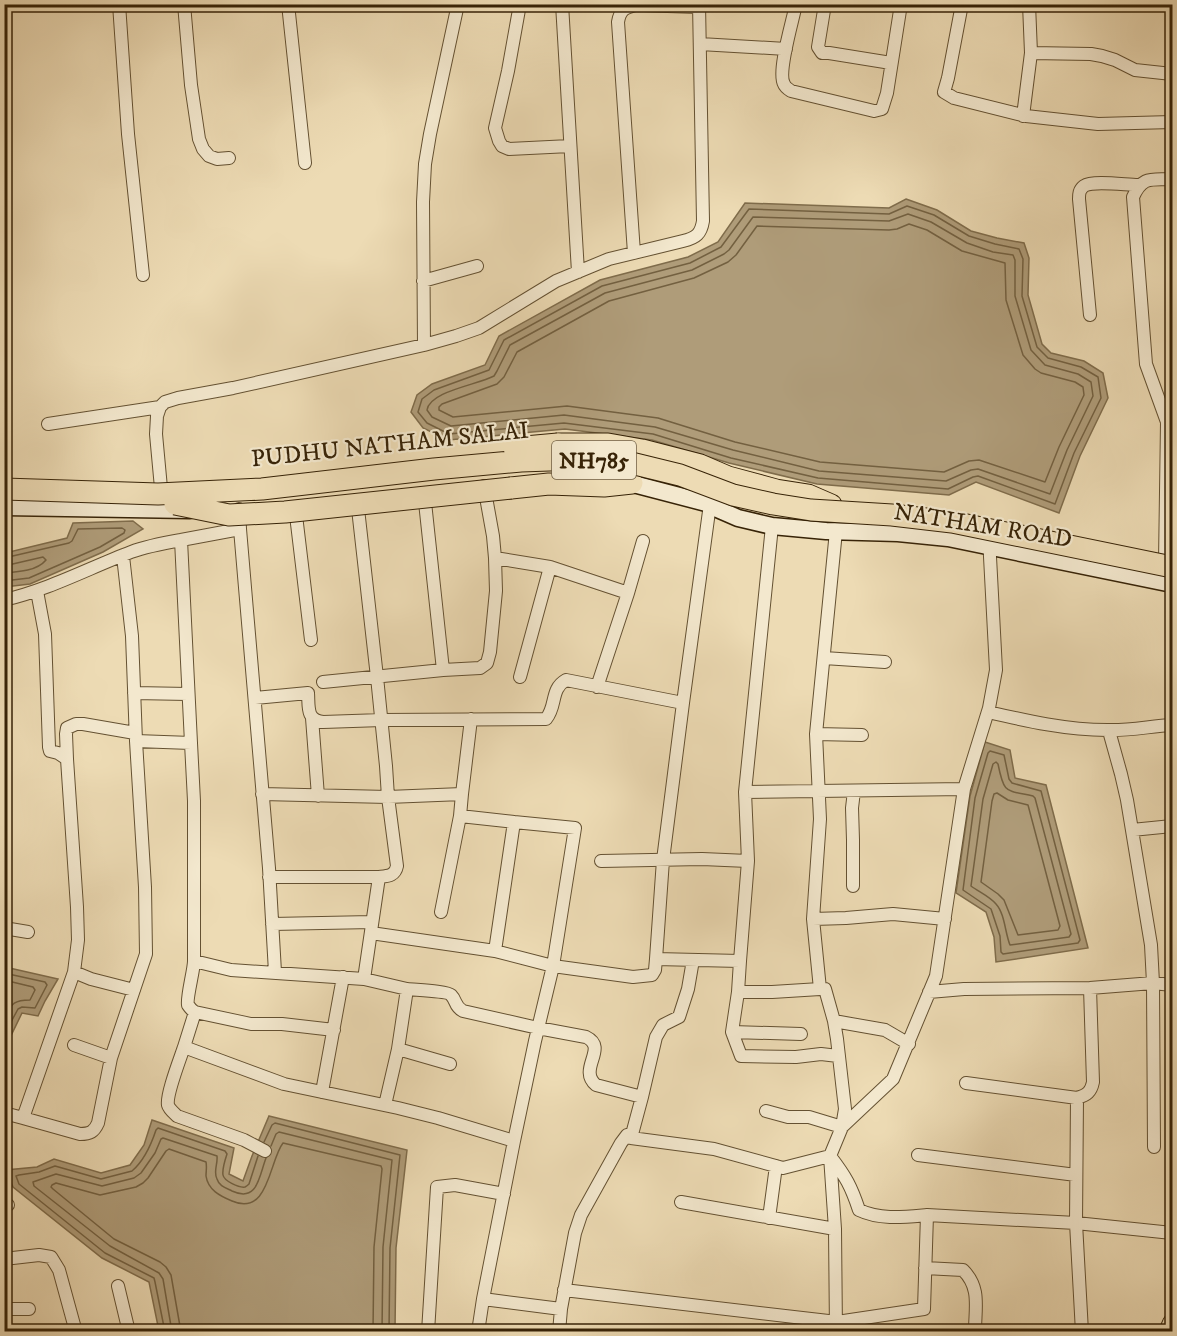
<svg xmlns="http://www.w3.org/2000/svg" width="1177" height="1336" viewBox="0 0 1177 1336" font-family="'IM FELL DW Pica',serif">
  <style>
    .water { fill: #af9c79; stroke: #7f6c4b; stroke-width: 1.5 }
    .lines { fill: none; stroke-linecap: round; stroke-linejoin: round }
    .shore { stroke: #736040; stroke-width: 1.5 }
    .street-casing { stroke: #645132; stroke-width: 14 }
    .secondary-casing { stroke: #372307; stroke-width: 19 }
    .primary-casing { stroke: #372307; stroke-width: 20 }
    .highway-casing { stroke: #372307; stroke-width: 23 }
    .street { stroke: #f3e8ce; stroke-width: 12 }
    .secondary { stroke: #f3e8ce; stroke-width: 16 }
    .primary { stroke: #eddbb4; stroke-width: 18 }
    .highway { stroke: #eddbb4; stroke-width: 21 }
    .highway-bridge-casing { stroke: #372307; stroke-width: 23; stroke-linecap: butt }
    .highway-bridge { stroke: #eddbb4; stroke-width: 21 }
    .labels { text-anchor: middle; stroke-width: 4.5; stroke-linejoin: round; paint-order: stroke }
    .shield { fill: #f3e8ce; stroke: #6f5e43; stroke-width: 1.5 }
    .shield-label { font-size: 22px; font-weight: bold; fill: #372307 }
    .street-label { font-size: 24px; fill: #372307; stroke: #f3e8ce }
  </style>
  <rect width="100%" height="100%" fill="#eddbb4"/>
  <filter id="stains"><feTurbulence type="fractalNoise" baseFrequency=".00333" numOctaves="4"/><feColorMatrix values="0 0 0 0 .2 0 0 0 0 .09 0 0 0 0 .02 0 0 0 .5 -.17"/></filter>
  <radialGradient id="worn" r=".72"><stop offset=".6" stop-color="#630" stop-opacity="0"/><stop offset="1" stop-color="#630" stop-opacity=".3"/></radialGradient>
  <path class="water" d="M906,199L937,210L971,231L997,238L1024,243L1029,258L1028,295L1042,344L1051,353L1084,361L1103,373L1108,398L1080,456L1059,513L976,482L949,495L817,484L729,463L652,440L565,429L448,440L423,428L411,412L417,395L432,384L485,365L499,336L600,280L688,257L718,242L745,203L889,208Z
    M133,521L143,529L103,552L30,584L5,587V553L67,538L73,523Z
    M985,742L1010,750L1015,778L1046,785L1088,948L996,962L994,937L986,912L956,893L970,796Z
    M5,967L58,979L45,1001L38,1016L22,1013L5,1048Z
    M269,1116L407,1150L396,1248L395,1331H159L149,1282L102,1258L13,1187L6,1170L37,1167L54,1159L101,1173L130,1165L144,1145L152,1120L234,1148L229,1174L243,1181L252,1156Z"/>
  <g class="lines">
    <path class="shore" d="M907,206L934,215L969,236L995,244L1019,249L1023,259L1022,296L1037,347L1048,358L1081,367L1098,377L1101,398L1074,453L1055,504L978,476L973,477L948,489L818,478L731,458L653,434L564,423L449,434L427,423L418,412L422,399L434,390L489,370L504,340L602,286L690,263L721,247L749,209L889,214Z
      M908,214L931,222L967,243L993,252L1013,255L1015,260V296L1031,350L1045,365L1078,374L1091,382L1093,396L1067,450L1050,494L978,469L971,470L946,481L819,471L733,450L655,427L564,415L451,426L432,417L427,410C430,391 477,385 494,376L497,371L510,345L605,293L692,270L724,254L729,250L753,217L889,221Z
      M909,224L927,230L962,251L1005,263L1006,300L1023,355L1035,369L1041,373L1075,382L1083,387L1084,395L1059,447L1045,482L979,460L969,461L944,472L820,462L735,442L658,418L567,406L453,417L439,410V407L442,404L497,384L504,377L517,352L609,301L694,278L728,262L736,255L757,226L889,230L897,229Z
      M4,558L69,543L72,541L78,529L122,528L125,530L124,533L100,547L29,578L4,581
      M4,566L43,557L46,560C37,571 18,572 4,573
      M990,751L1004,755L1009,779L1012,783L1041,791L1080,940L1078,943L1003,954L1001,952L1000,936L991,909L963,890L975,798L988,753Z
      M996,762L998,764C1004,794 1005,790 1033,796L1035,798L1071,934L1069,937L1010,945C1005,933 1005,914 996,904C989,896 979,892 971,886L983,799L993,764Z
      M997,793L1008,800L1028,805L1060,926L1058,930L1018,935L1004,900L998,894L981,882L992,801L994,794Z
      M4,973L45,982L47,985L35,1008L22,1007L18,1009L4,1035
      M4,980L33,987L35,990L30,1000C13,1000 12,1004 4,1018
      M264,1142L272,1125L275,1123L400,1155L390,1248L389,1332
      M271,1146L276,1134L279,1132L392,1160L383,1247L382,1332
      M165,1332L155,1282L154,1278L105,1253L19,1184L16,1176L19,1175L39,1172L55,1166L101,1179L132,1171C144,1161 151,1145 156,1130L158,1128L225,1151L227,1154C225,1160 222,1169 223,1175C224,1181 239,1188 245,1187C247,1186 248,1185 249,1184L258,1156
      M172,1332L163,1279L159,1273L110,1246L34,1186L33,1182L56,1174L102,1186L134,1178L141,1173L155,1153L161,1139L163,1138L217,1156C218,1164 213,1172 217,1179C219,1186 226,1188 232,1191C258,1203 259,1176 266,1158
      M181,1332L171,1275L166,1267L160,1262L114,1239L53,1189L51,1187L52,1185L56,1183L100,1195L136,1187L143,1183L148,1178L166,1151L169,1149L206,1162C207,1167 206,1171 206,1176C208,1190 220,1196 232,1201C269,1217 269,1161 283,1143L381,1166L382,1169L374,1247L373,1332"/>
    <g class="street-casing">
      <path id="street" d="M119,4L128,134L143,275
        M184,4L191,85L199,139L203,149L209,156L217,159L229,158
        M288,4L305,163
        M520,4L508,71L495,128L499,141L502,146L509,149L570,146
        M562,4L578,272
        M796,4C793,20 777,72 784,84C785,87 788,89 791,91L874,111L882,109L887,93L901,4
        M825,4L818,47L822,53H829L891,63
        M962,4L948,78L944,92L954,98L1026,116L1098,124L1172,122
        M700,44L786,49
        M1031,53L1091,54L1102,56L1115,60L1135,70L1172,74
        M1023,116L1031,53L1029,4
        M4,137V153
        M1172,179C1152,180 1143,175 1133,197L1146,364L1167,422H1172
        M634,253L618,22C620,10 625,7 636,5L699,7
        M423,281L477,266
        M1090,315L1079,199C1079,194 1079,190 1084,186C1093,180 1126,185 1138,185
        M424,345L423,202L425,164L430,134L458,4
        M48,424L160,407
        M161,488L156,434L157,416L160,407L165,402L178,398L233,388L424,345L456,336L479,328L556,281L609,259L683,241C696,238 701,234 703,221L699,4
        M357,500L377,677L386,766L388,797L397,866C395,876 388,876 379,877L364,979
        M295,507L311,640
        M240,529L269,868L275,972
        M123,556L132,636L136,741L191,743L181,540L240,529L239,509
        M495,558L550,567
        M1165,562L1167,422
        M37,591L45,634L49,747L50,751L58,753L67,759
        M628,593L643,541
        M4,600C48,590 89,568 131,552C147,546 164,543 181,540
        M824,658L885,662
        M443,670L480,668L487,663L490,652L496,591L495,558L493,536L484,486
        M520,677L550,567L628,593L597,687
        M323,682L443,670L424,493
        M134,693L188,694
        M255,698L308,693C309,707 306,720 323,722L382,720L546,719C557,706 550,689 566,680L683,703L710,504
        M988,712C1027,721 1067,730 1107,730C1129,731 1151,726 1172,725
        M312,718L318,796
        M1109,731L1121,774L1127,800L1151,945L1153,983L1172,985
        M816,734L862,735
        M191,743L194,801V961C194,970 186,999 188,1005C190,1008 193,1011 195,1012L184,1047L284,1084L398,1108L438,1118L514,1141L483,1299
        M4,773L5,600
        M745,792L772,526
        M262,794L388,797L462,794L460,816L514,822L495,951L371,933
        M462,794L471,719
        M514,822L575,828L553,966L535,1041L514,1141
        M1132,830L1172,826
        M601,861L702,859L748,861
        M269,877H379
        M853,886V840L852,808L854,791
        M441,912L460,816
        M813,919L846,918L893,914L945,919
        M272,924L372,922
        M4,928L28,932
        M495,951L553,966L633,977L652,975L655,970L656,959L663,860L683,703
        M656,959L740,961L748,861L745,792L964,789L989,708L996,670L989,538
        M194,961L231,970L364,979L407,989L398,1049L450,1064
        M740,961L738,992L732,1032L801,1034
        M74,972L91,979L134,990
        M407,989C415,990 447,991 451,995C457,1001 454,1006 463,1011L538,1028L586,1037C609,1048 577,1069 596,1085L642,1097L631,1138L714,1149L783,1168L830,1156L842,1127L893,1079L936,976L964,789
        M738,992H772L820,989
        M929,992L964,989L1090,988L1153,983L1154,1147
        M195,1012L251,1024H282L334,1030
        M834,1021L885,1030L909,1044
        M732,1032L741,1056L796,1057L821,1054L838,1056
        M74,1045L111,1058
        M184,1047C180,1059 166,1095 168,1105C169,1109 174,1113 177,1116L244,1140L265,1151
        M966,1083L1077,1098
        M322,1092L343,977
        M642,1097L656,1037L663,1025L679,1017L688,989L693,960
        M385,1105L398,1049
        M766,1111L788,1117H809L842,1127L845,1109L837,1039L834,1021L825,989H820L813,919L820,819L816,734L836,531
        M4,1113L23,1118L74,972L78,940L77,907L67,759L66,734L67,728L76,724H83L135,733
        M23,1118L80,1134C90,1134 94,1132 98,1123L111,1058L146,954L145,887L136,741
        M918,1155L1076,1175
        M830,1156C846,1177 851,1186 859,1210C880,1220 904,1217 927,1215
        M830,1156L835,1229
        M681,1202L835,1229L836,1332
        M4,1205H8
        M769,1218L776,1166
        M4,1259L39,1255L51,1257L59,1270L76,1332
        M925,1268L963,1270C981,1288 975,1307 975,1332
        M118,1286L129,1332
        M564,1290L837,1322L924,1309L927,1215L1076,1223L1077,1098C1087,1095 1091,1092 1093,1082L1090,988
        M4,1309H29
        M561,1309L575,1233L581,1215L621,1143L627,1135L631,1138
        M428,1332L437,1187L455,1185L504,1194
        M478,1332L483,1299L561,1309L559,1332
        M1082,1332L1076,1223L1172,1233"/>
    </g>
    <g class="secondary-casing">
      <path id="secondary" d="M622,481L710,504L715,508L738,518L772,526L826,531L898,533L948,538L1172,584
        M4,507L190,510"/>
    </g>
    <g class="primary-casing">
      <path id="primary" d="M1168,1332L1172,1323"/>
    </g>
    <g class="highway-casing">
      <path id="highway" d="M558,444H608L642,450L700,465L728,477L776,490L808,495L831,505
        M511,488L549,484L604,486L632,483"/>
    </g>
    <use href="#street" class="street"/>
    <use href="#secondary" class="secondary"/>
    <use href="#primary" class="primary"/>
    <use href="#highway" class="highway"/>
    <g class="highway-bridge-casing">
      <path id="highway-bridge" d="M514,448L558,444
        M4,489L158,494L262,489L434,469L521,461L578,459L627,462L680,475L733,495L773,504L811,510L892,515L952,522L1172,567
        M175,504L229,515L285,512L511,488"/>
    </g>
    <use href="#highway-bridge" class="highway-bridge"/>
  </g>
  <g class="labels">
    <rect class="shield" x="552" y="441" width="84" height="38" rx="4.5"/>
    <g class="shield-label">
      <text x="594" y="468">NH785</text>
    </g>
    <g class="street-label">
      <text transform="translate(390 444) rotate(-6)" y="8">PUDHU NATHAM SALAI</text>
      <text transform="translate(983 525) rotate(9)" y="8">NATHAM ROAD</text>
    </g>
  </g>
  <rect width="1177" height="1336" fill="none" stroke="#eddbb4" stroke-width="24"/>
  <rect x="6" y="6" width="1165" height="1324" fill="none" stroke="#372307" stroke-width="3"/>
  <rect x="12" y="12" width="1153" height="1312" fill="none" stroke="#372307" stroke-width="1.5"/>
  <rect width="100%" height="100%" filter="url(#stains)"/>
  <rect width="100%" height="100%" fill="url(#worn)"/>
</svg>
